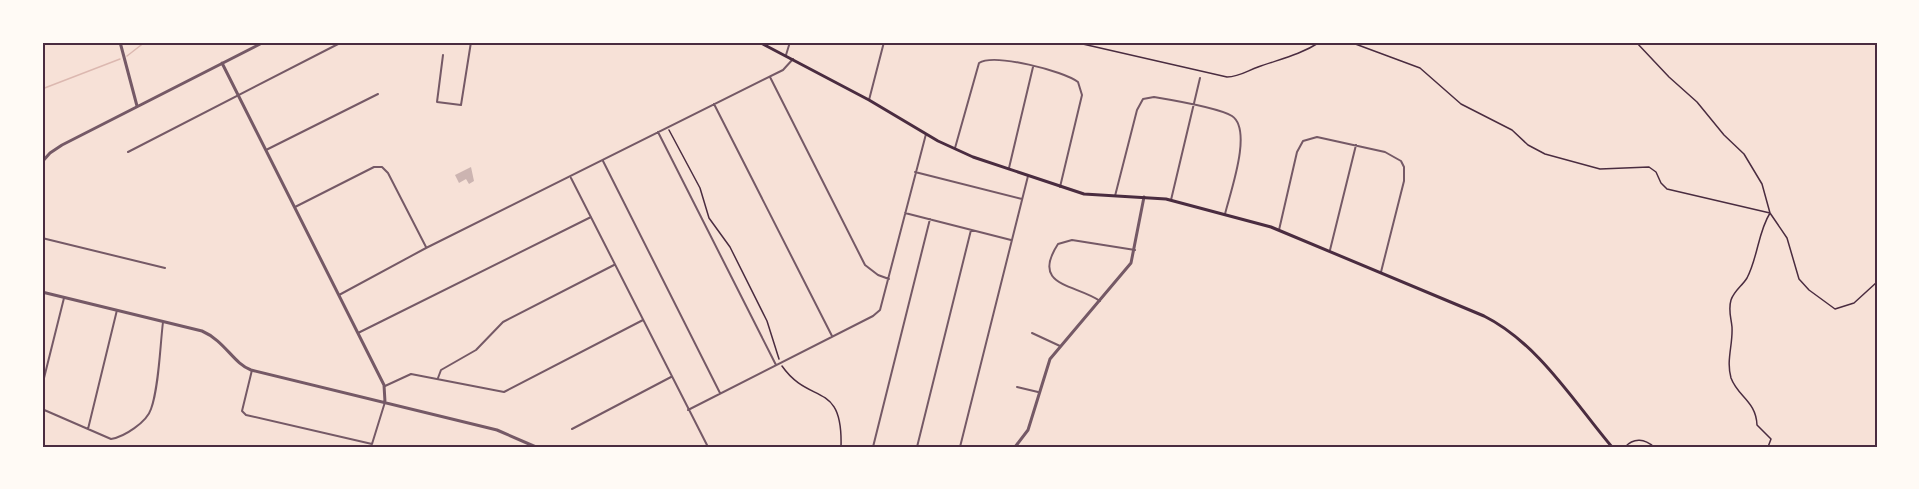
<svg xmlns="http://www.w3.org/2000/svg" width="1919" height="489" viewBox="0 0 1919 489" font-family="'Crimson Pro',serif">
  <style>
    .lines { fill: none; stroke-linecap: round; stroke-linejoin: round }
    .stream { stroke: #dcb8b0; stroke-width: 1.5 }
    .building { fill: #ccb4b1 }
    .path { stroke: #4a2c40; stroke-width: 1.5 }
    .minor { stroke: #755966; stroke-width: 2 }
    .tertiary { stroke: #755966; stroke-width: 3 }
    .secondary { stroke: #4a2c40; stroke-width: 3 }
    .neatline { fill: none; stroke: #4a2c40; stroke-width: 2 }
  </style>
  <rect width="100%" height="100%" fill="#f7e1d7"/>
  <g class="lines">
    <path class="stream" d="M127,56L145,42
      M42,89L120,59"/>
  </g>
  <path class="building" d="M471,167L474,181L469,184L466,179L459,183L455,175Z"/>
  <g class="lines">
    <path class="path" d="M1074,42L1227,77C1239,77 1247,71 1258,67C1280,59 1300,55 1320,42
      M1350,42L1420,68L1461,104L1512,130L1528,145L1545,154L1600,169L1649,167L1656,172L1661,183L1667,189L1770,213
      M1636,42L1669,77L1697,102L1724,135L1744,154L1762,184L1770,213L1787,238L1799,279L1809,290L1835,309L1854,303L1877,282
      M669,130L700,188L709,218L730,247L767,321L779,359
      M782,366C810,406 843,380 841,447
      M1625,447C1634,437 1645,439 1654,447
      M1768,447L1771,439L1757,425C1756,401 1738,397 1731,378C1726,360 1733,345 1732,327C1731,317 1728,310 1731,300C1734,291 1742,286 1747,278C1758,257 1758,232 1770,213"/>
    <path class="minor" d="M42,52L45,42
      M443,55L437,102L461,105L471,42
      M786,55L790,42
      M770,77L865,265L878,275L889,279
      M869,100L884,42
      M714,104L832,336
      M658,132L776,365
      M955,148L979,63C994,53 1064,71 1078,82L1082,95L1060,187
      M266,150L378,94
      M128,152L342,42
      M603,161L720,393
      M1009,168L1033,67
      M915,172L1022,199
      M571,178L708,447
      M1115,196L1137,110L1143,99L1154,97C1172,100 1219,108 1232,116C1253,130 1230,193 1225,214
      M1171,200L1200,78
      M295,207L374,167H382L388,173L426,247
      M905,213L1011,240
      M1279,230L1297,152L1303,141L1317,137L1385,152L1401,161L1404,167V181L1381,272
      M42,238L165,268
      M1330,250L1356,145
      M339,295L426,248L783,70L793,59
      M1100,301C1076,284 1030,287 1058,244L1072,240L1135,250
      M358,333L591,217
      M1032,333L1060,346
      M252,370L242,411L246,415L372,444L385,402
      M438,378L441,370L476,350L503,322L614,265
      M42,386L64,298
      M385,386L411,374L504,392L643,320
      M1017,387L1038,392
      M42,409L111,439C124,437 147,422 151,409C159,387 160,346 163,322
      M688,410L873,316L880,310L926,134
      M88,429L117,310
      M572,429L671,377
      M873,447L930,219
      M917,447L971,230
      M960,447L1028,176"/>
    <path class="tertiary" d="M120,42L137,106
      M222,63L384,385L385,402
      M42,162L50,153L62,145L264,42
      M42,292L202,331C225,341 233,363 251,370L497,430L536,447
      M1015,447L1028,430L1050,359L1131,263L1144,197"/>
    <path class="secondary" d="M759,42L869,100L938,141L973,157L1084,194L1166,199L1271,227L1484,316C1538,343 1574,402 1612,447"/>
  </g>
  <rect width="1919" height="489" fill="none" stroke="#fffaf5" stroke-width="87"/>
  <rect x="44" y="44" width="1832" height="402" class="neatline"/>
</svg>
